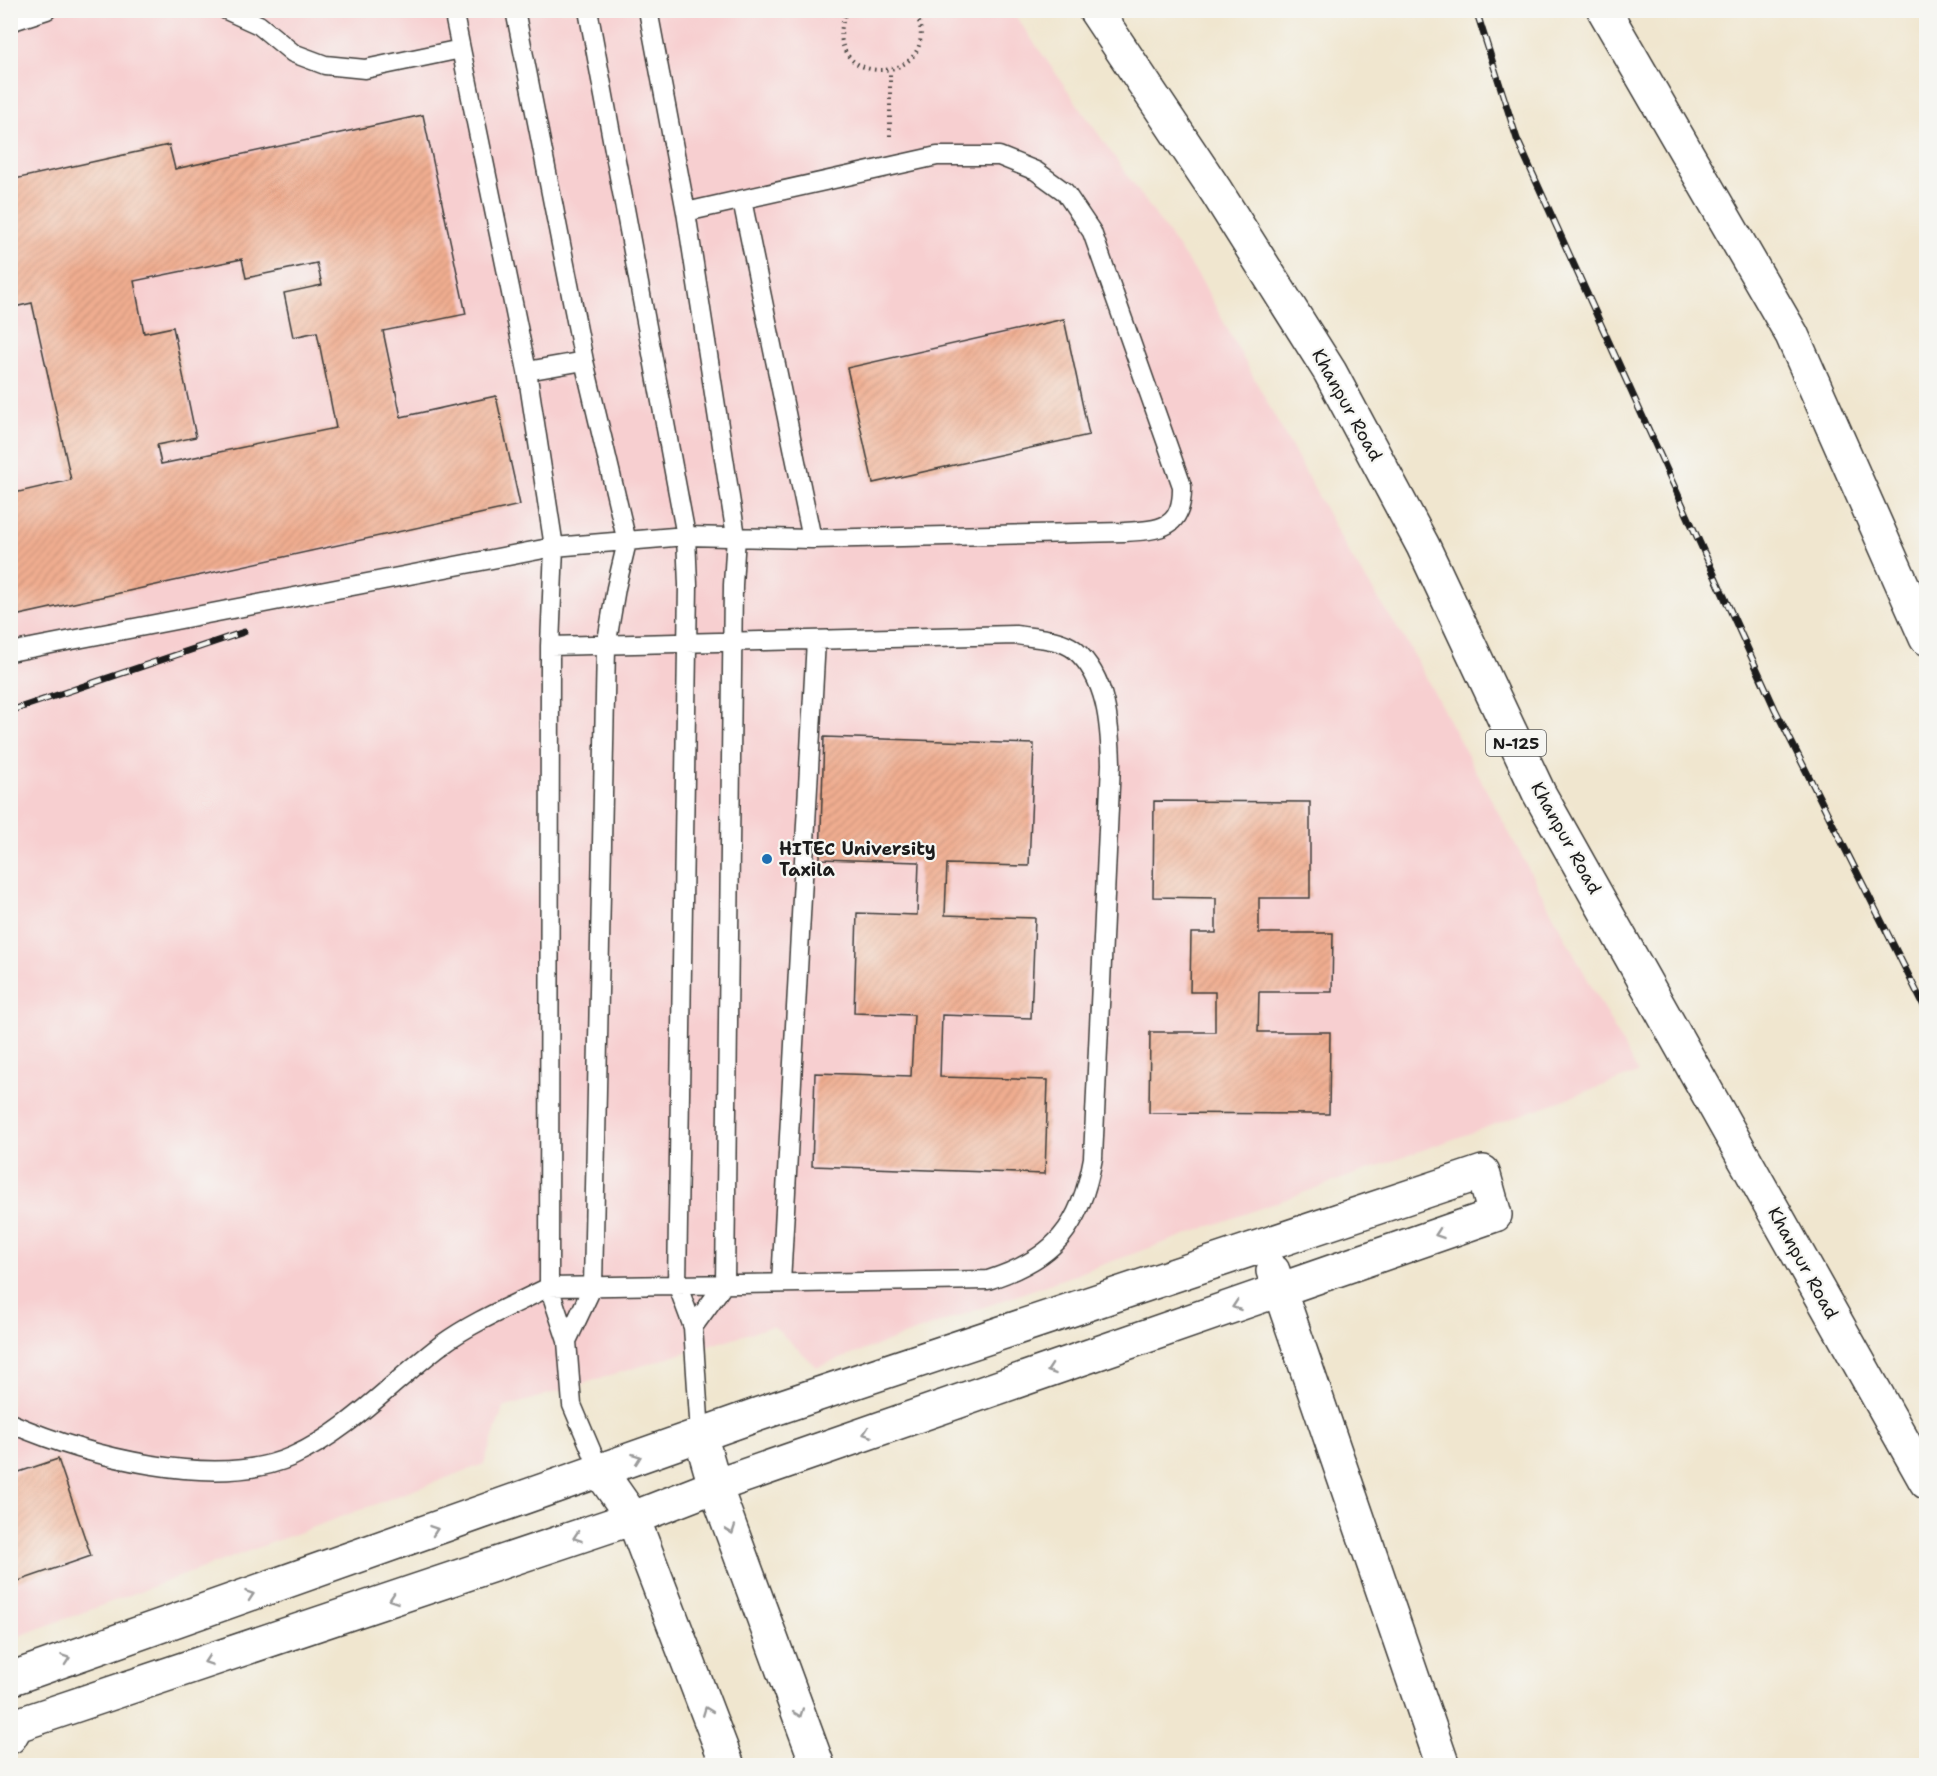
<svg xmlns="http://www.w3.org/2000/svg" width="1937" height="1776" viewBox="0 0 1937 1776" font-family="'Shantell Sans',sans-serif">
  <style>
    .built { fill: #f7cfd0 }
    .building { fill: url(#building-hatch); fill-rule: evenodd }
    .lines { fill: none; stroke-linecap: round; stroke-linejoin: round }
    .service-casing { stroke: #3c3a37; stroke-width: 21 }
    .minor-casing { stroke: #3c3a37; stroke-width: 36 }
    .trunk-casing { stroke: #3c3a37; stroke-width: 36 }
    .path { stroke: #3c3a37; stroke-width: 4; stroke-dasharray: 1.5 4.5; stroke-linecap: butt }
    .service { stroke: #fff; stroke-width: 18 }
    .minor { stroke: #fff; stroke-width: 33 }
    .trunk { stroke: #fff; stroke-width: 33 }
    .rail-casing { stroke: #1c1c1c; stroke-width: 7 }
    .rail { stroke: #f6f6f2; stroke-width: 4.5; stroke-dasharray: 14; stroke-linecap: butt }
    .oneway { stroke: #999 }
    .poi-dot { fill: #1f6fb2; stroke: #f6f6f2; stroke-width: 2 }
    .labels { text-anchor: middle; stroke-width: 4.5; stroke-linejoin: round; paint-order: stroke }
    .shield { fill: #f6f6f2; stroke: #5d5d5c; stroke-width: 1.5 }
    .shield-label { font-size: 16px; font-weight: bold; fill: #1c1c1c }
    .street-label { font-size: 18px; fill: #1c1c1c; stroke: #f6f6f2 }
    .poi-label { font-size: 18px; font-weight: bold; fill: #1c1c1c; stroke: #f6f6f2; text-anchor: start }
  </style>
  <defs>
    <pattern id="building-hatch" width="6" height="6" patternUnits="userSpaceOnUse" patternTransform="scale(1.5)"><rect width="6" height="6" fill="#f0ad90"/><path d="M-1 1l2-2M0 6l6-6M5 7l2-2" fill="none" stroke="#cd947c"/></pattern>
  </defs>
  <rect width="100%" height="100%" fill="#f6f6f2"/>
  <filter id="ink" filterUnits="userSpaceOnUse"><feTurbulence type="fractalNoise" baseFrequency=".0167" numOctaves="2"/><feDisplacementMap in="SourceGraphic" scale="12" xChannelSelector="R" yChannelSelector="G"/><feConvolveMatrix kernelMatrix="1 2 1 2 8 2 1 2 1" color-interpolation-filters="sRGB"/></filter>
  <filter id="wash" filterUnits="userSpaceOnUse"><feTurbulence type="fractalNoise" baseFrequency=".008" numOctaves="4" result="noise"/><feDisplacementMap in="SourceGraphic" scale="24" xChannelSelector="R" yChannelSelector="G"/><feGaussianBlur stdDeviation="1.35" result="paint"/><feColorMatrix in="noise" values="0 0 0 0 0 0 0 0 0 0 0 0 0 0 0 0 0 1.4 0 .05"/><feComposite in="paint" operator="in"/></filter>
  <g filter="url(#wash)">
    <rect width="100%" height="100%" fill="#f0e6cf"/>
    <path class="built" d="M11,11H1012L1201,280L1350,555L1409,646L1638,1073L817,1367L773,1326L503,1408L484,1464L11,1639Z"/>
    <g id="blocks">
      <path class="building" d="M423,115L466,314L383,331L401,417L496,396L520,505L10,617V494L71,480L32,303L10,308V180L169,145L175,169ZM242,259L246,278L317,263L322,285L284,293L293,337L317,332L336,428L161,464L157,445L196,437L173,327L144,333L134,281Z
        M1064,319L1089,435L873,483L847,368Z
        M824,737L1034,744L1029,866L947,864L945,915L1035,918L1031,1018L942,1015L940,1077L1048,1080L1045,1174L812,1166L815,1073L911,1076L914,1015L854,1013L857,913L917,915L919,862L820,859Z
        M1154,801L1310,802V898H1259V933H1333L1332,992H1259L1258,1032H1330L1329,1114L1149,1113L1150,1032H1215V992H1190L1191,933H1216V898L1153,897Z
        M58,1459L91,1556L10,1584V1475Z"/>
    </g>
  </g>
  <g filter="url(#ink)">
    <use href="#blocks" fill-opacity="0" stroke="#3c3a37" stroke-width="1.5"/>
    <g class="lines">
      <g class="service-casing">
        <path id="service" d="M226,10L259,25L293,53L325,65L365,69L461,49
          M453,10L527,371L554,547L550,646L549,1287L567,1341
          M515,10L584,361L627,542L616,588L606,647L593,1286L567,1341L572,1405L600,1471
          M588,10L686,536L688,585L677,1284L693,1327L700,1434
          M648,10L686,212L736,536L733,585L725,1283L693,1327
          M10,22L47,10
          M742,200L812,539
          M527,371L584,361
          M10,652L554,547L686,536L812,539L1124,532C1161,530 1183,529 1182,486L1092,232L1065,192L1036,171L999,156H937L686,212
          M781,1283L816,640
          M10,1423C84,1455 216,1491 293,1456C350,1430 392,1382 441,1345C474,1321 513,1305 549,1287L988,1280C1055,1259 1081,1226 1093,1158L1111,764C1110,725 1107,678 1075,650C1060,638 1035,638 1016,635L550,646"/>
      </g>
      <g class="minor-casing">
        <path id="minor" d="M1604,10L1792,335L1926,638
          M1273,1271L1443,1766
          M700,1434L715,1486L818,1766
          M600,1471L633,1518L728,1766
          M10,1679L759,1414L1483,1172L1495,1215L715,1486L633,1518L17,1725L10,1737"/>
      </g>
      <g class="trunk-casing">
        <path id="trunk" d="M1095,10L1216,191L1330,372L1423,546L1539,793L1926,1482"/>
      </g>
      <path class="path" d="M847,10C812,91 950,89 915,10
        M890,136V71"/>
      <use href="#service" class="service"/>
      <use href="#minor" class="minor"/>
      <use href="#trunk" class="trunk"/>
      <g class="rail-casing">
        <path id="rail" d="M1476,10L1517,139L1775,709L1926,1010
          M10,711L244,632"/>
      </g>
      <use href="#rail" class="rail"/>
    </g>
    <defs><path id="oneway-chevron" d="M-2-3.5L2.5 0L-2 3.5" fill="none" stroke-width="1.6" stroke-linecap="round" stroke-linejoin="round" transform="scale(1.5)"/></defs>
    <g class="oneway">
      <use href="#oneway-chevron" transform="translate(1439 1234) rotate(161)"/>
      <use href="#oneway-chevron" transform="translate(1236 1306) rotate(161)"/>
      <use href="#oneway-chevron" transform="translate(1051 1370) rotate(161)"/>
      <use href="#oneway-chevron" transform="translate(867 1433) rotate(161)"/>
      <use href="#oneway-chevron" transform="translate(637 1458) rotate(-20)"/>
      <use href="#oneway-chevron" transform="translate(434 1530) rotate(-19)"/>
      <use href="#oneway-chevron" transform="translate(731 1530) rotate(70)"/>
      <use href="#oneway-chevron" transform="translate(577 1537) rotate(161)"/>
      <use href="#oneway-chevron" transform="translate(250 1595) rotate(-19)"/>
      <use href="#oneway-chevron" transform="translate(393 1599) rotate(161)"/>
      <use href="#oneway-chevron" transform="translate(66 1659) rotate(-19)"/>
      <use href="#oneway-chevron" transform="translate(208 1661) rotate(161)"/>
      <use href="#oneway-chevron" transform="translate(707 1711) rotate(-111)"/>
      <use href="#oneway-chevron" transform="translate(799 1713) rotate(70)"/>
    </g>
  </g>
  <circle class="poi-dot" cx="767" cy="859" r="6"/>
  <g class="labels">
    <rect class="shield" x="1486" y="730" width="60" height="26" rx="4.5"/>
    <g class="shield-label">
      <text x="1516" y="749">N-125</text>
    </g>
    <g class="street-label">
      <text transform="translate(1347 405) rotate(61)" y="6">Khanpur Road</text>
      <text transform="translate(1566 838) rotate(61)" y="6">Khanpur Road</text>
      <text transform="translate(1803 1263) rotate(61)" y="6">Khanpur Road</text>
    </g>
    <g class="poi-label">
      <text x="779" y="855">HITEC University<tspan x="779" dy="21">Taxila</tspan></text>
    </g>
  </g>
  <rect width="1937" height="1776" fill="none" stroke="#f6f6f2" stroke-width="36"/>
</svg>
